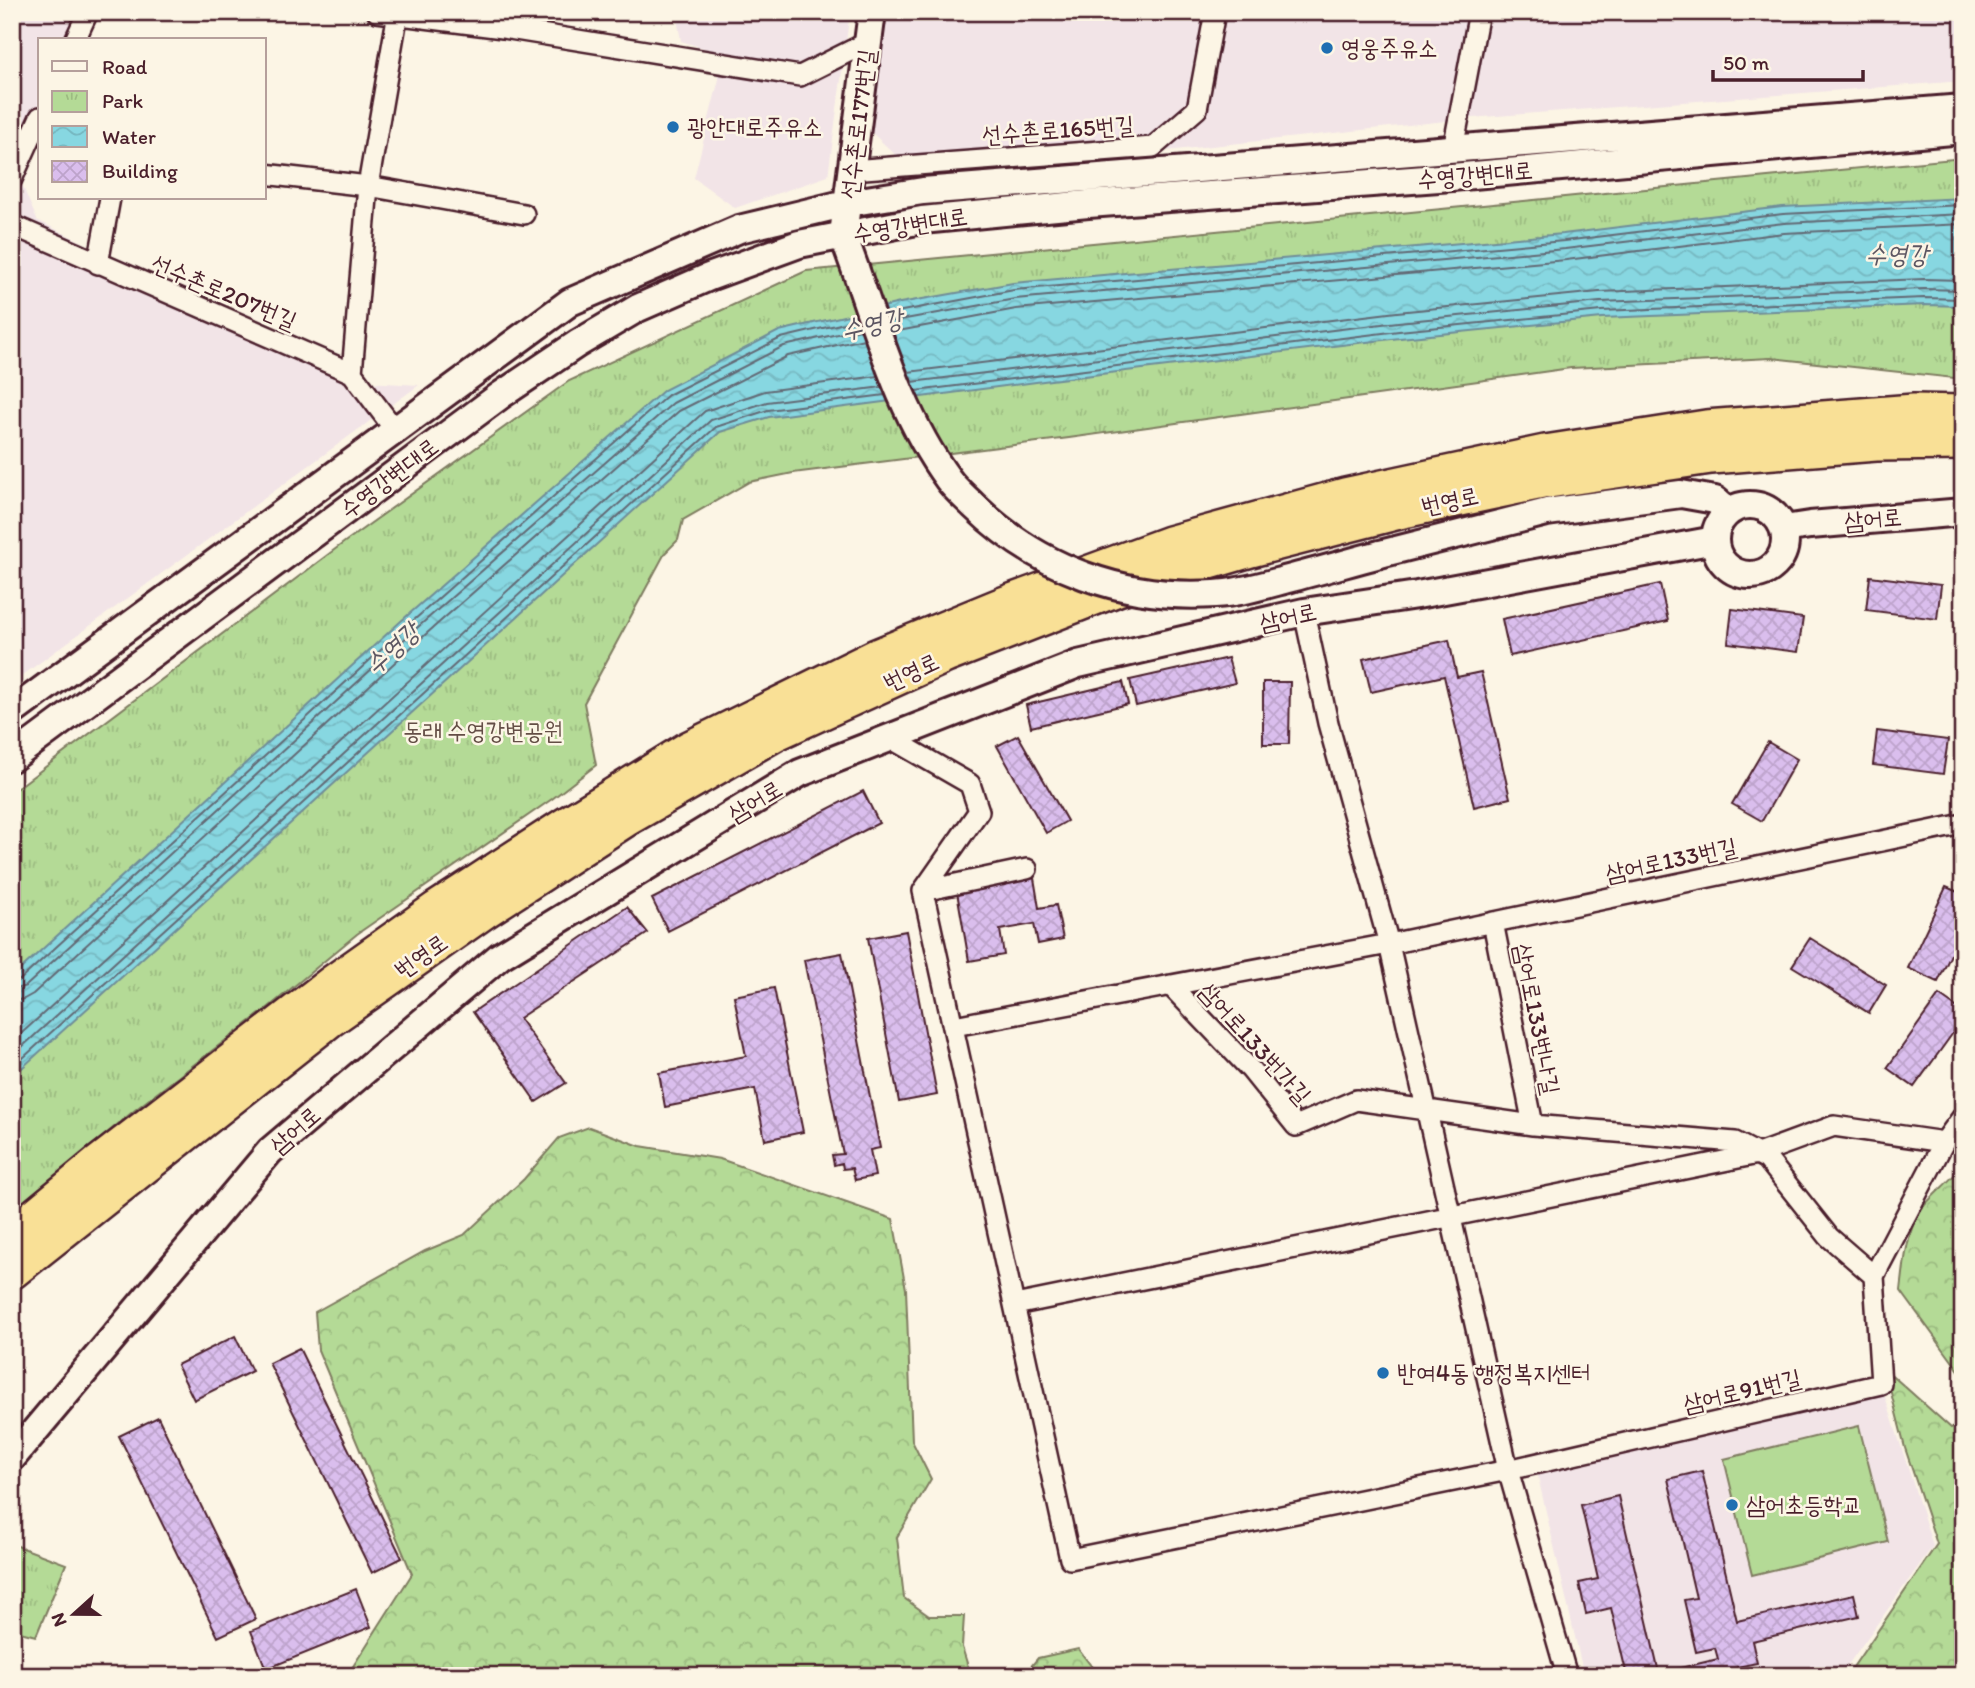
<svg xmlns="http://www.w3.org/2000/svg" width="1975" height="1688" viewBox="0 0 1975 1688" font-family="Itim,'Poor Story',sans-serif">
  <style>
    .built { fill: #f2e4e7 }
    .grass { fill: #b4da96; stroke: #7f7c60; stroke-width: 2 }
    .forest { fill: url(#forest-crowns); stroke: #7f7c60; stroke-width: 2 }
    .park { fill: url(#park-tufts); stroke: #7f7c60; stroke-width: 2 }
    .water { fill: url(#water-waves); stroke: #6f8d98; stroke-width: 2 }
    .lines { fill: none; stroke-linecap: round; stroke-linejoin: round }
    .shore { stroke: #626974; stroke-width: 2 }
    .building { fill: url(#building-cross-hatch); stroke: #4a1f2b; stroke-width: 2 }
    .street-casing { stroke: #4a1f2b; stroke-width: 24 }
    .secondary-casing { stroke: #4a1f2b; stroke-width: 32 }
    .highway-casing { stroke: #4a1f2b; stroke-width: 38 }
    .street { stroke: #fcf5e5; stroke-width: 19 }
    .secondary { stroke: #fcf5e5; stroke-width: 26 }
    .highway { stroke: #f9e096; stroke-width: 33 }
    .secondary-bridge-casing { stroke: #4a1f2b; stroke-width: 32; stroke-linecap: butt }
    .secondary-bridge { stroke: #fcf5e5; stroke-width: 26 }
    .poi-dot { fill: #1f6fb2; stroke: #fcf5e5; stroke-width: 2.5 }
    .labels { text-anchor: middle; stroke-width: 5; stroke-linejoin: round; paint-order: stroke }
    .poi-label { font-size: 24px; fill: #4a1f2b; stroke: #fcf5e5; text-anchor: start }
    .street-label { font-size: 24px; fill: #4a1f2b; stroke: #fcf5e5 }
    .park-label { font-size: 24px; fill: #644e46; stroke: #fcf5e5 }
    .water-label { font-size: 26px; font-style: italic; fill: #5c5662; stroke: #fcf5e5 }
  </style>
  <defs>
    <pattern id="forest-crowns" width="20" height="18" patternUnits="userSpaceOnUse" patternTransform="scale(1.75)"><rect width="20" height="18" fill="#b4da96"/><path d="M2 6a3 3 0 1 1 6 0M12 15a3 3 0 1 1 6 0" fill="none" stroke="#9cbb81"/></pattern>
    <pattern id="park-tufts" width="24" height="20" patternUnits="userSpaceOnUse" patternTransform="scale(1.75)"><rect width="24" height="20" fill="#b4da96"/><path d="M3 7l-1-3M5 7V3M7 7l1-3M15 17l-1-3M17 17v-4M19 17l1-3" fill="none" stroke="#9cbb81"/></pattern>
    <pattern id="water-waves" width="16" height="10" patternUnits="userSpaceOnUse" patternTransform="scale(1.75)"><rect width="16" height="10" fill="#87d7e1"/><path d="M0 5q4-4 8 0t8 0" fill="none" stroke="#76b8c1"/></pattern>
    <pattern id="building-cross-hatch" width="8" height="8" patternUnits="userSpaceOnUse" patternTransform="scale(1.75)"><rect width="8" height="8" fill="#dabeed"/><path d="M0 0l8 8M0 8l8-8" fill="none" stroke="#bda3cb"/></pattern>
  </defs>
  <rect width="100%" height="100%" fill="#fcf5e5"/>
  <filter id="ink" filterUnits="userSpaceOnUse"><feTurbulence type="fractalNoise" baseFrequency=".0143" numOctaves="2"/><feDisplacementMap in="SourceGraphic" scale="14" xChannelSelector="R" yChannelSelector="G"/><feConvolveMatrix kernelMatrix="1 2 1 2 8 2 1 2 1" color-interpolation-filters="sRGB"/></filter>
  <g filter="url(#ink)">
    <path class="built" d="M12,12H96L81,40H40V119L15,168L37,220L367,382L419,385L12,683Z
      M676,12H850L828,176L735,208L694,178L719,79L706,49L681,41Z
      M885,12H1963V81L1483,117L1034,165L914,172L870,131Z
      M1881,1384L1933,1546L1840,1676H1584L1535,1464Z"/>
    <path class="grass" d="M1859,1426L1888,1542L1752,1575L1724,1459Z"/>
    <path class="forest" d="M589,1127L640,1146L720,1159L893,1219L906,1289L912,1441L931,1479L897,1537L904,1598L929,1616H964L962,1647L971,1676H341L350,1671L412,1574L318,1350L315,1312L425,1251L464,1235L524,1179L559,1138Z
      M1963,1165V1376L1901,1291C1904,1266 1906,1237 1918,1214C1924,1202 1952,1180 1963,1165Z
      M1885,1369L1951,1428L1963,1421V1676H1847L1937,1544L1905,1448Z
      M1078,1649L1099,1676H1023L1038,1658Z"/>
    <path class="park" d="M1963,158V379L1771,358L1571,368L1069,438L793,473L749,482L683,520L678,540L665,553L584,703L596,765L552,799L357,934L269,1007L135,1110L12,1211V792L346,541L569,381L806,271Z
      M12,1544L66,1564L36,1636L12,1630Z"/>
    <path class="water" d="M1963,198V306L1925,305L1602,318L1400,338L1051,380L769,417L720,432L12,1077V977L400,622L664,390L779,331L900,303L1013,283L1563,234L1782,207Z"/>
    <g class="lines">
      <path class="shore" d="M886,314L1014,290L1564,241L1783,214L1963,205
        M889,322L1015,299L1565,249L1784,223L1963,214
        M893,332L1016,309L1566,260L1784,233L1963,224
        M908,372L1397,312L1599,292L1924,279L1963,280
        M912,382L1398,322L1600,302L1924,289L1963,290
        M916,391L1399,331L1601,311L1924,298L1963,299
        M12,982L20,980L405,628L668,395L781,338L857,320
        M12,990L26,986L410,634L673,403L784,346L860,329
        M12,1001L24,999L33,994L417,642L679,411L788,356L864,339
        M12,1042L705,411L765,391L878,376
        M12,1056L711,420L767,402L882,387
        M12,1068L716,427L768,410L885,395"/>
    </g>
    <path class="building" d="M1870,576L1941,585L1937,619L1866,610Z
      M1660,584L1668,621L1510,656L1502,619Z
      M1732,609L1803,618L1798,652L1728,643Z
      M1449,640L1457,677L1481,672L1510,798L1474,807L1444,676L1371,692L1363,659Z
      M1228,658L1235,683L1136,706L1130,680Z
      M1123,682L1128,704L1031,727L1026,705Z
      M1263,682H1290L1289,744H1263Z
      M1877,731L1948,740L1943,774L1873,765Z
      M1018,735L1067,821L1046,833L997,746Z
      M1768,742L1797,759L1762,821L1732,804Z
      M863,791L879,823L668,931L652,899Z
      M1034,878L1039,908L1056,905L1063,939L1038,944L1034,924L1000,930L1004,955L969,961L957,892Z
      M1946,887L1963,894V929L1938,982L1908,968Z
      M627,907L648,933L519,1018L566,1083L536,1102L473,1012Z
      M906,931L937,1095L899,1102L868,938Z
      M1810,938L1886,985L1869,1013L1792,966Z
      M842,953L880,1148L870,1150L875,1176L855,1180L852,1168L843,1169L842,1163L834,1165L832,1155L843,1154L804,960Z
      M774,988L803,1132L765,1140L755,1089L665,1107L659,1073L746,1056L734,996Z
      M1939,995L1963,1012V1019L1914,1087L1887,1068Z
      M235,1336L252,1371L194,1400L177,1365Z
      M299,1348L402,1558L372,1573L269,1363Z
      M158,1417L256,1619L218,1637L119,1436Z
      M1702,1471L1737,1621L1854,1594L1859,1616L1752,1641L1757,1663L1737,1667L1739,1676H1627L1611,1608L1586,1614L1579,1583L1598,1579L1581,1505L1618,1496L1659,1673L1718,1659L1715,1648L1696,1652L1684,1600L1696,1598L1668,1479Z
      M356,1589L371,1627L266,1669L251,1631Z"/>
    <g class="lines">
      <g class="street-casing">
        <path id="street" d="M377,12L503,28L800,76L868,42
          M75,40L88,12
          M1453,149L1479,12
          M851,170L1153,147L1197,109L1215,12
          M264,174L368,186L524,214
          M12,179L40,117
          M12,225L352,373L395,430
          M98,264L110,198
          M352,373L368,186L398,12
          M1304,612L1328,723L1389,944L1508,1470L1567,1676
          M890,738L970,784L979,811L923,891L1070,1559L1508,1470L1881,1384L1874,1276L1944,1142L1963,1116
          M923,891L1027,869
          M1493,922L1533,1125
          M1170,985L1251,1070L1296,1126L1356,1100L1533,1125L1735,1142L1767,1159L1829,1237L1874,1276
          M954,1026L1389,944L1963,824
          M1015,1305L1758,1154L1834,1126L1944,1142"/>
      </g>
      <g class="secondary-casing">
        <path id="secondary" d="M856,271L843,235L872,12
          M1715 540a35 35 0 1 1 70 0a35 35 0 1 1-70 0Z
          M1784,529L1810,525L1963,512
          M1380,554L1547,512L1681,494L1715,500L1729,512
          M12,712L570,302L739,229L847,203L923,191L1963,108
          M12,758L501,395L577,344L638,308L709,277L799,244L922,220L1088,204L1452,177L1963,130
          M12,1458L270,1151L500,956L800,773L1078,664L1304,612L1417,595L1715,540"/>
      </g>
      <g class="highway-casing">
        <path id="highway" d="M12,1234L98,1163L330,984L437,908L563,826L689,748L876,656L1003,604L1169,543L1345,495L1545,452L1706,427L1914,411L1963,412
          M12,1272L329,1021L484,912L627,819L775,734L946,656L1118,589L1251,550L1403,511L1542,482L1711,457L1876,444L1963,443"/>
      </g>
      <use href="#street" class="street"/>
      <use href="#secondary" class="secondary"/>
      <use href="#highway" class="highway"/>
      <g class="secondary-bridge-casing">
        <path id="secondary-bridge" d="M856,271C881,342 903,418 948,479C955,489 965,497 974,506C1039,569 1124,600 1215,594C1239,593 1265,585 1288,579C1319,571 1350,562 1380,554"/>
      </g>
      <use href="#secondary-bridge" class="secondary-bridge"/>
    </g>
  </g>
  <g class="poi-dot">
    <circle cx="1327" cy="48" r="7"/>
    <circle cx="673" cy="127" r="7"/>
    <circle cx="1383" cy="1373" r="7"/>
    <circle cx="1732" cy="1505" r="7"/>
  </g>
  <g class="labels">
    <g class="poi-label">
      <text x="1341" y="56">영웅주유소</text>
      <text x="687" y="135">광안대로주유소</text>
      <text x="1397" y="1381">반여4동 행정복지센터</text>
      <text x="1746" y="1513">삼어초등학교</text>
    </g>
    <g class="street-label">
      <text transform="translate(858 124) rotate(-83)" y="8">선수촌로177번길</text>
      <text transform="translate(1058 130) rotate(-4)" y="8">선수촌로165번길</text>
      <text transform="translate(1475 175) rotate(-5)" y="8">수영강변대로</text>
      <text transform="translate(910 225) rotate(-9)" y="8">수영강변대로</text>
      <text transform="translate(224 292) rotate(23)" y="8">선수촌로207번길</text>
      <text transform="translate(389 478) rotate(-37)" y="8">수영강변대로</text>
      <text transform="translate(1450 501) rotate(-12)" y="8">번영로</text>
      <text transform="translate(1873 519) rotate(-5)" y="8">삼어로</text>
      <text transform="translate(1288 617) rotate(-12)" y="8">삼어로</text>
      <text transform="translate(911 672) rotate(-25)" y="8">번영로</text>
      <text transform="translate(755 801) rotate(-31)" y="8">삼어로</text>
      <text transform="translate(1671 860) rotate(-12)" y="8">삼어로133번길</text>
      <text transform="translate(421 956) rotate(-35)" y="8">번영로</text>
      <text transform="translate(1537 1019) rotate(79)" y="8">삼어로133번나길</text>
      <text transform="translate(1255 1043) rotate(48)" y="8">삼어로133번가길</text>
      <text transform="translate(295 1130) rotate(-41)" y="8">삼어로</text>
      <text transform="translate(1742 1391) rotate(-13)" y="8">삼어로91번길</text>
    </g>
    <g class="park-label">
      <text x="483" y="739">동래 수영강변공원</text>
    </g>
    <g class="water-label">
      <text x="1897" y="263">수영강</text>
      <text transform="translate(872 324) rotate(-13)" y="9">수영강</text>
      <text transform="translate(392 648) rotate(-42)" y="9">수영강</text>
    </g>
  </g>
  <rect width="1975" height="1688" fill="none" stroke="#fcf5e5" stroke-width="42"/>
  <rect x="21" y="21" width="1933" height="1646" fill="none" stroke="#4a1f2b" stroke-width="2.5" filter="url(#ink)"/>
  <rect x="38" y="38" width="228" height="161" fill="#fcf5e5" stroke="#b59f9b" stroke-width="2"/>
  <rect x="52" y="61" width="35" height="10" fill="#fcf5e5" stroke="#b59f9b" stroke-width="2"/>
  <text x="102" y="74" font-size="21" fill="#4a1f2b">Road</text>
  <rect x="52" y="91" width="35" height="21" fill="url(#park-tufts)" stroke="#b59f9b" stroke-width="2"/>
  <text x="102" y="108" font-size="21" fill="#4a1f2b">Park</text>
  <rect x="52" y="126" width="35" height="21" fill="url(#water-waves)" stroke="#b59f9b" stroke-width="2"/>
  <text x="102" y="144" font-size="21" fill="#4a1f2b">Water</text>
  <rect x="52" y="161" width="35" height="21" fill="url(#building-cross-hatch)" stroke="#b59f9b" stroke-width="2"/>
  <text x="102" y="178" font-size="21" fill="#4a1f2b">Building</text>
  <g transform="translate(74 1614) rotate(249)" stroke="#fcf5e5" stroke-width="5" paint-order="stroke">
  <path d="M0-5L12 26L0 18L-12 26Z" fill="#4a1f2b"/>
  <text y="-10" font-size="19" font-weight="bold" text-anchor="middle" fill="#4a1f2b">N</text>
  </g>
  <path d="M1713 70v10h150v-10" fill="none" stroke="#4a1f2b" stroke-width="3.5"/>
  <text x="1723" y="70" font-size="21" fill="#4a1f2b" stroke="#fcf5e5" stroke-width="5" paint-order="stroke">50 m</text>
</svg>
